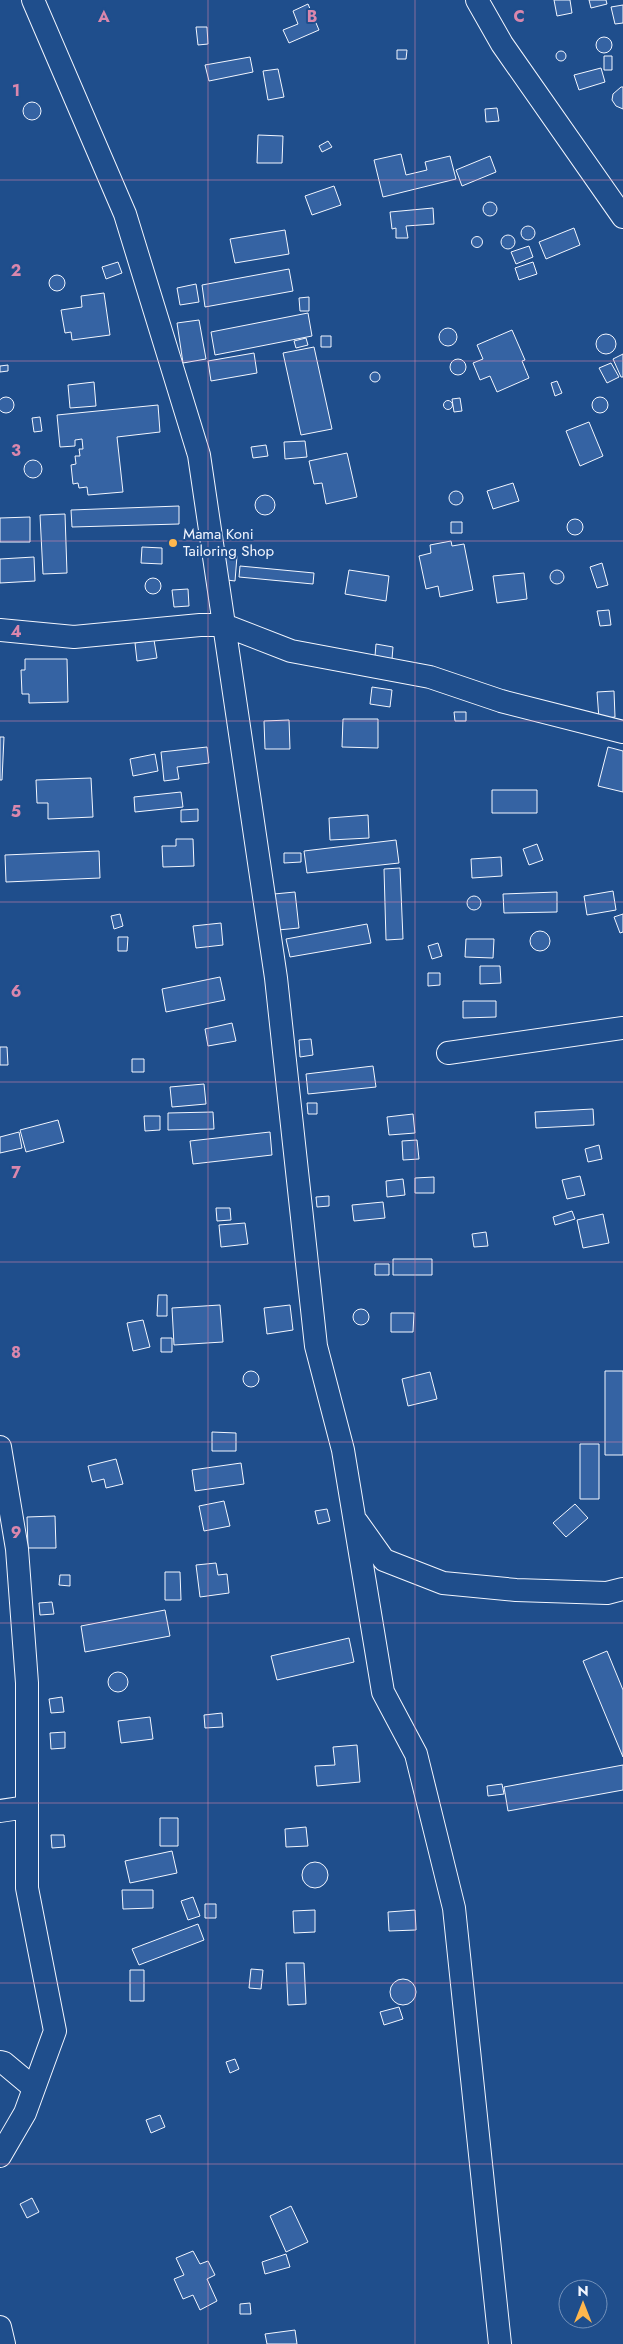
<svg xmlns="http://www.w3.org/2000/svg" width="623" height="2344" viewBox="0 0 623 2344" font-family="Jost,sans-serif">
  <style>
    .building { fill: #3563a3; stroke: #f2f6ff }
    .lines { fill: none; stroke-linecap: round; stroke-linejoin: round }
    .minor-casing { stroke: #f2f6ff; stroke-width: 24 }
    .minor { stroke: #1f4e8c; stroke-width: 22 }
    .grid { fill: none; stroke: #da87ad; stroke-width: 1; stroke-opacity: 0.55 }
    .poi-dot { fill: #ffb74d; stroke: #1f4e8c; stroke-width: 2 }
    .labels { text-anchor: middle; stroke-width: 4; stroke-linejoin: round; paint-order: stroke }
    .poi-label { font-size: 15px; fill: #f2f6ff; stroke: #1f4e8c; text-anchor: start }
    .grid-label { font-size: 16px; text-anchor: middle; font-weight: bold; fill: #da87ad; stroke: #1f4e8c; stroke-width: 4; stroke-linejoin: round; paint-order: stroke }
  </style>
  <rect width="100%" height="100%" fill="#1f4e8c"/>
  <path class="building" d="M554,0H570L572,13L557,16Z
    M589,0H606L607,4L591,8Z
    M308,4L319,30L289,43L283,30L298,24L293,11Z
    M623,5V23L615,24L611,7Z
    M196,27H207L208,44L198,45Z
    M596 45a8 8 0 1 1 16 0a8 8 0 1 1-16 0Z
    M397,50H407L406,59H397Z
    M556 56a5 5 0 1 1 10 0a5 5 0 1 1-10 0Z
    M604,56H612V70H604Z
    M250,57L253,72L209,81L205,65Z
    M601,68L605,82L579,90L574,75Z
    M278,69L284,97L268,100L263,71Z
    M621,87H623V109L616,106L612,100L613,94Z
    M23 111a9 9 0 1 1 18 0a9 9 0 1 1-18 0Z
    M497,108L499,121L486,122L485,109Z
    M258,135L283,136L282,163H257Z
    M328,141L332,147L322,152L319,146Z
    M401,154L406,175L427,170L425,162L450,156L456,179L383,197L374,160Z
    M490,156L496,172L462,186L456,170Z
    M334,186L341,205L312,215L305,196Z
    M483 209a7 7 0 1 1 14 0a7 7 0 1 1-14 0Z
    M433,208L434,224L406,226L408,238H396V228L392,229L390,212Z
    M521 233a7 7 0 1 1 14 0a7 7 0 1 1-14 0Z
    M574,228L580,245L546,259L539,242Z
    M285,230L289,254L235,263L230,239Z
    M501 242a7 7 0 1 1 14 0a7 7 0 1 1-14 0Z
    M471.5 242a5.5 5.5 0 1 1 11 0a5.5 5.5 0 1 1-11 0Z
    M529,246L533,257L516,264L511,252Z
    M118,262L122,273L106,279L102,267Z
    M533,262L537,274L519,280L515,268Z
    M289,269L293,291L205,307L202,285Z
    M49 283a8 8 0 1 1 16 0a8 8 0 1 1-16 0Z
    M196,284L199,302L180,305L177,288Z
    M104,293L110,335L72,340L71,332L65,333L61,310L82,307L81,296Z
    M309,297V311H300L299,298Z
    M308,313L312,336L215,355L211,332Z
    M199,320L206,359L183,363L177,323Z
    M439 337a9 9 0 1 1 18 0a9 9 0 1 1-18 0Z
    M512,330L525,360L522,361L529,378L497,392L490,376L480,380L473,363L483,359L477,345Z
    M596 344a10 10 0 1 1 20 0a10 10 0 1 1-20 0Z
    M321,336H331V347H321Z
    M306,338L308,345L296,348L294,341Z
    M314,347L332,429L301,435L283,353Z
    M254,353L257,373L211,381L208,361Z
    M623,354V377H621L613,359Z
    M450 367a8 8 0 1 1 16 0a8 8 0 1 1-16 0Z
    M611,363L619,377L607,383L599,368Z
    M8,365V371L0,372V366Z
    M370 377a5 5 0 1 1 10 0a5 5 0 1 1-10 0Z
    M557,381L562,393L555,396L551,383Z
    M94,382L96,406L70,408L68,385Z
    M592 405a8 8 0 1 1 16 0a8 8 0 1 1-16 0Z
    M-2 405a8 8 0 1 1 16 0a8 8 0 1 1-16 0Z
    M460,398L462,411L454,412L452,399Z
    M443.5 405a4.5 4.5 0 1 1 9 0a4.5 4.5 0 1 1-9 0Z
    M158,405L160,432L117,437L123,492L88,495L87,487L79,488L78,483L73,484L71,465L76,464L75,456H80L79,449H83L82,439L75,440V446L60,447L57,415Z
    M40,417L42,431L34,432L32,418Z
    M589,422L603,456L580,466L566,431Z
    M305,441L307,457L285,459L284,442Z
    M266,445L268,456L253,458L251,447Z
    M347,453L357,497L326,504L322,483L314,484L309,461Z
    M24 469a9 9 0 1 1 18 0a9 9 0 1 1-18 0Z
    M513,483L519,501L493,509L487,491Z
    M449 498a7 7 0 1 1 14 0a7 7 0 1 1-14 0Z
    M255 505a10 10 0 1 1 20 0a10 10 0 1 1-20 0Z
    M179,506V524L72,527L71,510Z
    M65,514L67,573L43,574L40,515Z
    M30,517V542H0V518Z
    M567 527a8 8 0 1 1 16 0a8 8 0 1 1-16 0Z
    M451,522H462V533H451Z
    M451,541L452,546L464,544L473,590L440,597L438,586L426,589L419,556L431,553L430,545Z
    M142,547L162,548V564L141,563Z
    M221,554L237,556L235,581L219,579Z
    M34,557L35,581L0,583V559Z
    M602,563L608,585L597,588L590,567Z
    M240,566L314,573L313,584L239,577Z
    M550 577a7 7 0 1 1 14 0a7 7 0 1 1-14 0Z
    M349,570L389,576L386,601L345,594Z
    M524,573L527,599L497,603L493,576Z
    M145 586a8 8 0 1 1 16 0a8 8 0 1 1-16 0Z
    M188,589L189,606L174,607L172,590Z
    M609,610L611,625L600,626L597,611Z
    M154,640L157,658L137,661L135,643Z
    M376,644L393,647L392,659L375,656Z
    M25,659H67L68,702L29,703V694H22L21,670H25Z
    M372,687L392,690L390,707L370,704Z
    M614,691L615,717L599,719L597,692Z
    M454,712H466V721H455Z
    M343,719H378V748L342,747Z
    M289,720L290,749H265L264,721Z
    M0,737H4L2,780H0Z
    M207,747L209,763L177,767L179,779L164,781L161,752Z
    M608,747L623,751V792L598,786Z
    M155,754L158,771L133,776L130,759Z
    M91,778L93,817L48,819V803H37L36,780Z
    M492,790H537V813H492Z
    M181,792L183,807L135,812L134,797Z
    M198,809V821L181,822V810Z
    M368,815L369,838L330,840L329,818Z
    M176,839H193L194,866L163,867L162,846H176Z
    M396,840L399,863L307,873L304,851Z
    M537,844L543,860L529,865L523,849Z
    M99,851L100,878L6,882L5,855Z
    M284,853H301V862L284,863Z
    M501,857L502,876L472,878L471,859Z
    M400,868L403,939L386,940L384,869Z
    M613,891L616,910L587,915L584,896Z
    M295,892L299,928L278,930L274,894Z
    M557,892V912L504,913L503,894Z
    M467 903a7 7 0 1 1 14 0a7 7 0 1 1-14 0Z
    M120,914L123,926L114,929L111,916Z
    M623,914V932L620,933L614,917Z
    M221,923L223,945L196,948L193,926Z
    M367,924L371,943L290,957L286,939Z
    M530 941a10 10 0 1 1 20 0a10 10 0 1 1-20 0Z
    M118,937H128L127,951H118Z
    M466,939H494L493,958L465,957Z
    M438,943L442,956L432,959L428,946Z
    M480,966H500L501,983L480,984Z
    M428,973H440V985L428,986Z
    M220,977L225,1000L166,1012L162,989Z
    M463,1001H496V1017L463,1018Z
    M232,1023L236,1041L208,1046L205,1029Z
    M311,1039L313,1055L300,1057L299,1040Z
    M0,1047H7L8,1065H0Z
    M132,1059H144V1072H132Z
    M373,1066L376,1087L308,1094L306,1074Z
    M204,1084L206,1104L172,1107L170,1087Z
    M307,1103H317V1114H308Z
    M593,1109L594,1125L536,1128L535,1112Z
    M213,1112L214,1129L168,1130V1113Z
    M413,1114L415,1133L389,1135L387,1117Z
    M144,1116H160V1130L145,1131Z
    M58,1120L64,1142L26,1152L20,1130Z
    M19,1132L22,1148L0,1153V1137Z
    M270,1132L272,1155L193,1164L190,1141Z
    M417,1140L419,1159L403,1160L402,1141Z
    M599,1145L602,1159L588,1162L585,1149Z
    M580,1176L585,1195L567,1199L562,1180Z
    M434,1177V1193H415V1178Z
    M403,1179L405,1195L387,1197L386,1181Z
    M329,1196V1206L317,1207L316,1197Z
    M383,1202L385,1218L354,1221L352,1205Z
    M216,1208H230L231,1220L217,1221Z
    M572,1211L575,1219L555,1225L553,1217Z
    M603,1214L609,1243L583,1248L577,1220Z
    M245,1223L248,1244L221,1247L219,1225Z
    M486,1232L488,1246L474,1247L472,1234Z
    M393,1259H432V1275H393Z
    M375,1264H389V1275H375Z
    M158,1295H167V1316H157Z
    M220,1305L223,1342L174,1345L172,1308Z
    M290,1305L293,1330L267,1334L264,1308Z
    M353 1317a8 8 0 1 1 16 0a8 8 0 1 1-16 0Z
    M391,1313H414L413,1332H391Z
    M143,1320L150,1347L133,1351L127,1323Z
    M161,1338H172V1352H161Z
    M605,1371H623V1455H605Z
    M243 1379a8 8 0 1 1 16 0a8 8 0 1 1-16 0Z
    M430,1372L437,1399L408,1406L402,1379Z
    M212,1432L236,1433V1451H212Z
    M580,1444H599V1499H580Z
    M116,1459L123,1484L106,1488L104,1479L92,1482L88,1466Z
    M241,1463L244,1484L195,1491L192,1470Z
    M224,1501L230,1526L204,1531L199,1506Z
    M575,1504L588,1518L566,1537L553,1523Z
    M327,1509L330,1521L318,1524L315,1511Z
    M55,1516L56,1548H28L27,1517Z
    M216,1563L218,1575L227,1574L229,1593L200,1597L196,1565Z
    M165,1572H180L181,1600H165Z
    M60,1575H70V1586L59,1585Z
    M52,1602L54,1614L40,1615L39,1603Z
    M165,1610L170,1636L85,1652L81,1626Z
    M349,1638L354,1662L277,1680L271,1656Z
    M607,1651L623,1690V1757L583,1661Z
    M108 1682a10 10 0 1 1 20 0a10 10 0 1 1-20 0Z
    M62,1697L64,1712L51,1713L49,1699Z
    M222,1713L223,1727L205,1728L204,1715Z
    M150,1717L153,1739L121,1743L118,1721Z
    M65,1732V1748L51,1749L50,1733Z
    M357,1745L360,1782L317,1786L315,1766L335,1765L333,1747Z
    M623,1765V1790L508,1811L504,1787Z
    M502,1784L504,1794L488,1796L487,1786Z
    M160,1818H178V1846H160Z
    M306,1827L308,1846L286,1847L285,1829Z
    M51,1835H64L65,1847L52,1848Z
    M172,1851L177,1873L130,1883L125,1861Z
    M302 1875a13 13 0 1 1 26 0a13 13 0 1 1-26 0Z
    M122,1890H153V1908L123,1909Z
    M193,1897L200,1916L188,1920L181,1901Z
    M205,1904H216V1918H205Z
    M315,1910V1932L294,1933L293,1911Z
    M415,1910L416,1930L389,1931L388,1912Z
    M198,1924L204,1940L139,1965L132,1949Z
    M286,1963H304L306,2004L288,2005Z
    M251,1969L263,1970L261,1989L249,1988Z
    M130,1970H144V2001H130Z
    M390 1992a13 13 0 1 1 26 0a13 13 0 1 1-26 0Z
    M399,2007L403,2019L384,2025L380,2012Z
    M235,2059L239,2069L230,2073L226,2062Z
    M160,2115L165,2127L151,2133L146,2120Z
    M32,2198L39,2212L27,2218L20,2204Z
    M291,2206L308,2242L286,2252L270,2216Z
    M193,2251L200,2264L208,2261L215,2275L207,2279L217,2301L200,2310L193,2295L183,2299L174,2279L184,2275L176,2258Z
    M286,2254L290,2267L265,2274L262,2262Z
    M250,2303L251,2314H240V2304Z
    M295,2330L297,2344H267L265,2334Z"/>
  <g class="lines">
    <g class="minor-casing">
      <path id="minor" d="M33,0L125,214L199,455L276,978L316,1346L343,1450L383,1692L416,1754L454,1908L500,2344
        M477,0L502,44L623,217
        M0,630L74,637L200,625H224L291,651L430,677L501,701L623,732
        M448,1053L623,1028
        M0,1447L17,1549L27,1683V1888L55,2031L25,2113L0,2156
        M357,1522L384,1560L443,1583L516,1590L607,1593L623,1589
        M0,1811L27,1807
        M0,2062L4,2063L34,2088
        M0,2327L4,2344"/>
    </g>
    <use href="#minor" class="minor"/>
  </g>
  <path class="grid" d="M208,0V2344M415,0V2344M0,180H623M0,361H623M0,541H623M0,721H623M0,902H623M0,1082H623M0,1262H623M0,1442H623M0,1623H623M0,1803H623M0,1983H623M0,2164H623"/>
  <circle class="poi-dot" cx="173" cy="543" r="5"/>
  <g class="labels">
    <g class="poi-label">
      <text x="183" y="539">Mama Koni<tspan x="183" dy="17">Tailoring Shop</tspan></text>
    </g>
  </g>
  <g class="grid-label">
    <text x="104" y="22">A</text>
    <text x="312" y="22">B</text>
    <text x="519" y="22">C</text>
    <text x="16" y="96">1</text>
    <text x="16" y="276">2</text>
    <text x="16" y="456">3</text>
    <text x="16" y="637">4</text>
    <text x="16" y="817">5</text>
    <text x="16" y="997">6</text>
    <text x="16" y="1178">7</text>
    <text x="16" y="1358">8</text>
    <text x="16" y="1538">9</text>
  </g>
  <g transform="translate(583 2304)"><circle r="24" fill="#1f4e8c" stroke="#7391ba"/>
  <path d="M0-4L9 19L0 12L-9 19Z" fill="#ffb74d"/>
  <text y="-8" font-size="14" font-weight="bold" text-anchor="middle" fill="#f2f6ff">N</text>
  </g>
</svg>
